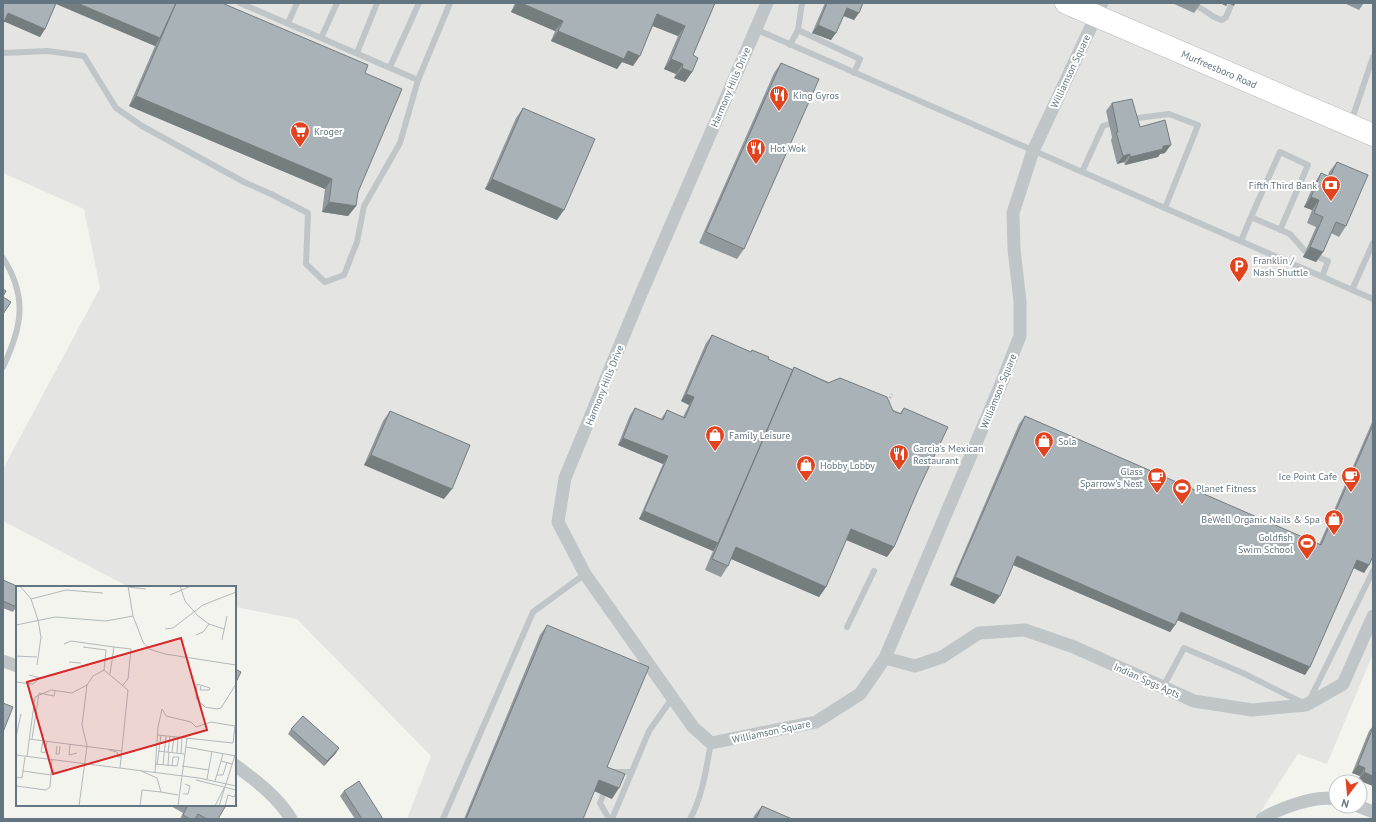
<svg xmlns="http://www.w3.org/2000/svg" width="1376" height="822" viewBox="0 0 1376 822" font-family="'PT Sans',sans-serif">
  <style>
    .built { fill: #e4e5e3 }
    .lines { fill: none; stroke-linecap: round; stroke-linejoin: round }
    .highway-casing { stroke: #b3b7b9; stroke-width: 23 }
    .path { stroke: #babcbe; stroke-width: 2.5; stroke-dasharray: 2 2; stroke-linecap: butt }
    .lane { stroke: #c0c5c7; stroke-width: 6 }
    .street { stroke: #c0c5c7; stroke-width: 13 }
    .highway { stroke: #fff; stroke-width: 22 }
    .wall { fill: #91999d }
    .shaded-wall { fill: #767d7f }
    .building { fill: #a9b2b6; stroke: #767d7f }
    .labels { text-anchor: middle; stroke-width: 4; stroke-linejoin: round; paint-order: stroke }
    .street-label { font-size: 10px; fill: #627581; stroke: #fff }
    .poi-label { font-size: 10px; fill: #627581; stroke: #fff; text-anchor: start }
    .inset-road { fill: none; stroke: #b1b9bc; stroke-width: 1 }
    .view { fill: #d62828; fill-opacity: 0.15; stroke: #d62828; stroke-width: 2 }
    .inset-edge { fill: none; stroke: #627581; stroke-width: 2 }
  </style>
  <rect width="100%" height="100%" fill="#f4f4ef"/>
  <path class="built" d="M3,3H1373V654L1327,764L1298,754L1256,819H407L431,756L297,619L235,607V587L127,586L3,521V469L100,288L84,209L3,173Z"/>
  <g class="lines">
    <g class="highway-casing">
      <g id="highway">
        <path id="s1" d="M1066,3L1373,135"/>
      </g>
    </g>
    <path class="path" d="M888,402L892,394"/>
    <path class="lane" d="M240,3L418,80
      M802,3L798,30L860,59L854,73
      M1196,6C1207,10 1211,18 1222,20L1226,17L1232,3
      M288,23L297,3
      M755,29L1373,299
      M321,38L337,3
      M790,45L798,30
      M3,53L48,51L84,56L116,108L142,126L244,182L271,194L308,213L306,264L325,282L344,275L357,242L364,206L400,143L418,80L450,3
      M357,53L377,3
      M390,67L419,3
      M1130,119L1169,114L1198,125L1165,208
      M1351,122L1373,57
      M1082,172L1103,126L1109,124
      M1251,217L1280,152L1308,165L1280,230
      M1241,241L1251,217L1290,234L1305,251
      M1318,257L1328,261L1322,277
      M3,258C28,297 22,327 3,367
      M1352,290L1373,243
      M847,627L874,571
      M1163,687L1184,648L1243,673L1303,703
      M1309,701L1373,571
      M613,772H632
      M603,795L600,803L609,819
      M443,819L533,612L585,574
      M612,819L649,731L673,697
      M690,819C703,796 706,768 711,743"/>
    <path class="street" d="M767,3L641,294L565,478L558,522L585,574L693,727L711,743L816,722L860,694L885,658L1001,384L1020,336V301L1014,249L1013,213L1033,151L1102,3
      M885,658L915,666L942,657L979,633L1025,630L1074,647L1194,701L1252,710L1306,705L1343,684L1373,616
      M3,661L17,666
      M235,765C255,780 278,797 291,819
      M1358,806L1373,812
      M1262,819C1280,808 1315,795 1336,799"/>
    <use href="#highway" class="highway"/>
  </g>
  <path class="wall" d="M3,3H222L365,73L358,192L356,206L348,216L322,212L325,189L129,106L155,46L56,4L45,29L40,37L4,21Z
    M515,3H715L693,55L692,72L685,82L674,78L676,74L664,69L678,36L653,26L633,66L622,62L617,69L551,41L555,31L511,12Z
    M825,3H863L854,20L843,16L831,40L812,33Z
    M1172,3H1201L1194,13Z
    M1344,3H1364L1359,10Z
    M781,63L744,249L737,259L699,243L774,73Z
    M1112,103L1140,127L1165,153L1160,154L1158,157L1125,165L1124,162L1117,164L1111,140L1112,137L1106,111Z
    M523,108L557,220L485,189L516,118Z
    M1337,162L1346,226L1339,237L1331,233L1323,252L1316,262L1303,257L1316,227L1307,223L1312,210L1304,207L1314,184L1321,173L1328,176L1329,172Z
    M712,335L750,352L752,350L768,359L793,370L794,367L900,413L904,408L918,490L894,547L887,557L846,540L826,587L819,597L731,559L728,566L721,577L705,570L713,551L639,519L663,464L618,445L630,415L635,408L661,419L667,410L683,417L689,405L681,401L706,343Z
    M390,411L444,499L364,465L383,421Z
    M1025,416L1319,545L1373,420V556L1369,565L1364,573L1353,568L1305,675L1177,620L1175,625L1170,632L1013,565L994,604L950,585L1019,424Z
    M3,580L17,606L13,612L3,608Z
    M547,625L607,767L612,799L594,791L583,819H464L540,635Z
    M1373,726V786L1358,780L1360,776L1352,773L1369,731Z
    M291,729L336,753L324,766L288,734Z
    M344,791L383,819H355L340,796Z
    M169,805H222L218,819H180L183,813Z
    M762,806L792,819H753L754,816Z"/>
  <path class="shaded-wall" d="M54,3H77L160,38L155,46Z
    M517,3H521L563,21L555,31L511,12Z
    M1220,3H1235L1234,6L1228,3L1226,6Z
    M847,8L859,13L854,20L842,15Z
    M8,13L45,29L40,37L3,21Z
    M657,14L685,26L678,36L650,25Z
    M818,25L836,33L831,40L812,33Z
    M558,31L628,51L640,56L633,66L622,62L617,69L551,41Z
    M671,59L683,64L676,74L664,69Z
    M682,68L692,72L685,82L674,78Z
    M136,96L332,179L325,189L129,106Z
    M1171,145L1165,153L1160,154L1158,157L1125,165L1130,157L1163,146Z
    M1130,154L1124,162L1117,164L1123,156Z
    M492,179L564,210L557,220L485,189Z
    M1311,197L1319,200L1312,210L1304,207Z
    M329,202L356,206L348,216L322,212Z
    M1310,247L1323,252L1316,262L1303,257Z
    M686,394L694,397L689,405L681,401Z
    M623,438L668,456L663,464L618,445Z
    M371,455L452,489L444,499L364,465Z
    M644,511L718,543L713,551L639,519Z
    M851,529L894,547L887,557L844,539Z
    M736,547L826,587L819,597L729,558Z
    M1017,556L1175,625L1170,632L1011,564Z
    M1357,560L1369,565L1364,573L1352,567Z
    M955,577L1000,596L994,604L950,585Z
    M1181,612L1310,667L1305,675L1175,619Z
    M339,748L336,753L324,766L327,761Z
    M1358,765L1365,768L1360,776L1352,773Z
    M1364,772L1373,776V786L1358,780Z
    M599,780L619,788L612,799L592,790Z"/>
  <path class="building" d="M3,3H56L45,29L8,13L3,24Z
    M77,3H176L160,38Z
    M176,3H222L368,65L365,73L402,89L358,192L356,206L329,202L332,179L136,96Z
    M521,3H715L693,55L698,58L692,72L682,68L683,64L671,59L685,26L657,14L640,56L628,51L624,59L558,31L563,21Z
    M827,3H863L859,13L847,8L836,33L818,25Z
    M781,63L819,79L744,249L706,232Z
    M1132,99L1140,127L1165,120L1171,145L1163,146V149L1130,157V154L1123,156L1116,132H1118L1112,103Z
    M523,108L595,139L564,210L492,179Z
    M1337,162L1368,175L1346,226L1336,222L1323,252L1310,247L1323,217L1314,213L1319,200L1311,197L1321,173L1330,177Z
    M3,289L6,291L3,296Z
    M3,297L11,302L3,314Z
    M712,335L751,352L752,350L769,357L768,359L793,370L718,543L644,511L668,456L623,438L635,408L663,420L667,410L685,418L694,397L686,394Z
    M794,367L828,383L840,378L887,397L893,411L901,414L904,408L948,427L918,490L894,547L851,529L826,587L736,547L728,566L712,559Z
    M390,411L470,445L452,489L371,455Z
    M1025,416L1321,545L1373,425V556L1369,565L1357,560L1310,667L1181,612L1175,625L1017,556L1000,596L955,577Z
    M3,580L19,587H17V607L3,601Z
    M547,625L649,667L607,767L625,774L619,788L599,780L583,819H466Z
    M235,669L241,672L235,684Z
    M3,703L13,707L3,732Z
    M303,716L339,748L327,761L291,729Z
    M1373,727V776L1364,772L1365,768L1358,765Z
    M359,781L383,819H362L344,791Z
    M182,805H222L225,807L218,819H207L198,814L195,819H190L183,815L187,807Z
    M762,806L792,819H756Z"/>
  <defs>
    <g id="restaurant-pin" transform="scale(1)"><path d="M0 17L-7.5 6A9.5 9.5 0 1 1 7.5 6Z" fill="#e34420" stroke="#fff"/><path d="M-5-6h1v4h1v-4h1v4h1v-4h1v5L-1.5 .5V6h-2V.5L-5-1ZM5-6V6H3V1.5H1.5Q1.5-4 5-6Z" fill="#fff"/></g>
    <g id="supermarket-pin" transform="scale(1)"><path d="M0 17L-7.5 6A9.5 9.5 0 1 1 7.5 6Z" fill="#e34420" stroke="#fff"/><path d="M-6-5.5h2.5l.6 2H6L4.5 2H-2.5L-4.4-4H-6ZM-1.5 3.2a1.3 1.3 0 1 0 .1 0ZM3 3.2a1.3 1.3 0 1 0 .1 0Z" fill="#fff"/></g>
    <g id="bank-pin" transform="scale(1)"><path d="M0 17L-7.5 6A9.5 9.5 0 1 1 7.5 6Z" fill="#e34420" stroke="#fff"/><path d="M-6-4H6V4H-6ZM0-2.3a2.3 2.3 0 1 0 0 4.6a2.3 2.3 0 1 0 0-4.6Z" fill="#fff"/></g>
    <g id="parking-pin" transform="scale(1)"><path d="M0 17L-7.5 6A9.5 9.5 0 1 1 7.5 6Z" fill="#e34420" stroke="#fff"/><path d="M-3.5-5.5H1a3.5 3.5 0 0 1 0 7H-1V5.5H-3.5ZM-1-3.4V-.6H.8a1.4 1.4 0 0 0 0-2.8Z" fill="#fff"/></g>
    <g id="shop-pin" transform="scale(1)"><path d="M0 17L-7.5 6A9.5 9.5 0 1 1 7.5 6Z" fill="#e34420" stroke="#fff"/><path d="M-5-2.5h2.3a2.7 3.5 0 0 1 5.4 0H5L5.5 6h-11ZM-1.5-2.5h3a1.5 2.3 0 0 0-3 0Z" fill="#fff"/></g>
    <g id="cafe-pin" transform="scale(1)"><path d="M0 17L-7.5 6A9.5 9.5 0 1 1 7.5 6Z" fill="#e34420" stroke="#fff"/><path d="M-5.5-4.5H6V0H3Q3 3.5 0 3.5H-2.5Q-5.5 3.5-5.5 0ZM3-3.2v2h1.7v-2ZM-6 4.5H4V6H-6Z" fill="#fff"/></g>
    <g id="stadium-pin" transform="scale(1)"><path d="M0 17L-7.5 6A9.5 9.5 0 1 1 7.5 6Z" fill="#e34420" stroke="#fff"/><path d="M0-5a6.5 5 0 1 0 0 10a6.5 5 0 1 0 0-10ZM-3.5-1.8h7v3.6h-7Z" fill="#fff"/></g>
  </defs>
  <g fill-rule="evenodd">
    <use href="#restaurant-pin" x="779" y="95"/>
    <use href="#supermarket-pin" x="300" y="131"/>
    <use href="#restaurant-pin" x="756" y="148"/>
    <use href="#bank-pin" x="1331" y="185"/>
    <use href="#parking-pin" x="1239" y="266"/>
    <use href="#shop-pin" x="715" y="435"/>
    <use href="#shop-pin" x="1044" y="441"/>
    <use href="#restaurant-pin" x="899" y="454"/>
    <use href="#shop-pin" x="806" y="465"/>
    <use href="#cafe-pin" x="1351" y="476"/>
    <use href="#cafe-pin" x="1157" y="477"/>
    <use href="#stadium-pin" x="1182" y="488"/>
    <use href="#shop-pin" x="1334" y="519"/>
    <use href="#stadium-pin" x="1307" y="543"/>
  </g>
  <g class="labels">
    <g class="street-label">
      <text dy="4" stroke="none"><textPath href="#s1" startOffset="167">Murfreesboro Road</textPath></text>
      <text transform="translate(1070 71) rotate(-65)" y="4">Williamson Square</text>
      <text transform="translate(730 87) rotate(-67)" y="4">Harmony Hills Drive</text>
      <text transform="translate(604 385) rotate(-68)" y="4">Harmony Hills Drive</text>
      <text transform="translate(998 391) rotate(-68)" y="4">Williamson Square</text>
      <text transform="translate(1147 680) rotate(24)" y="4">Indian Spgs Apts</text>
      <text transform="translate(771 731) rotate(-12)" y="4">Williamson Square</text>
    </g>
    <g class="poi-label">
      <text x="793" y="99">King Gyros</text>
      <text x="314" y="135">Kroger</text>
      <text x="770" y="152">Hot Wok</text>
      <text x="1317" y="189" text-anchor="end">Fifth Third Bank</text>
      <text x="1253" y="264">Franklin /<tspan x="1253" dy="12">Nash Shuttle</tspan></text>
      <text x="729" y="439">Family Leisure</text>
      <text x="1058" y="445">Sola</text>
      <text x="913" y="452">Garcia's Mexican<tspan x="913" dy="12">Restaurant</tspan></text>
      <text x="820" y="469">Hobby Lobby</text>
      <text x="1143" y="475" text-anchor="end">Glass<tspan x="1143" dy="12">Sparrow's Nest</tspan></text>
      <text x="1337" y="480" text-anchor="end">Ice Point Cafe</text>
      <text x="1196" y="492">Planet Fitness</text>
      <text x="1320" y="523" text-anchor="end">BeWell Organic Nails &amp; Spa</text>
      <text x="1293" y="541" text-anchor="end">Goldfish<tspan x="1293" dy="12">Swim School</tspan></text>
    </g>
  </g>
  <g transform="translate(16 586)">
    <rect width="220" height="220" fill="#f4f4ef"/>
    <path class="inset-road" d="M4,0L15,13L22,34L25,51L21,79M112,0L117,30L127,56L133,63L149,68L220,79M164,0L169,15L182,30L193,38L208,43M112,1L130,3M154,9L175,0M15,13L50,4L87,7M0,39L39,31L90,35L117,30M149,43L157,42L187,19L220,6M180,49L187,46L193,38M206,54L211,30M48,58L55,55L98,61M67,61L90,64L88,84M0,70L21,71M53,76L65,77M88,84L112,104L104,182M94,88L98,61L115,63L112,93L107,99M0,96L17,98L24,92L13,89M185,100L184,104H193L194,102L181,98L180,112L189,121L201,123L205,122L220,98M0,151L5,128M13,153L106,165M16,153L23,107L38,110L39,105M27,155L25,166L29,167L31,155M54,158L53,169L61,167M41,160L40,168H43L44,160M170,161L220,170M93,164L101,166L102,171H105M142,165L168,168M152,166L154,150M156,166L158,151M161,167L162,151M165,167L166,152M207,167L205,175L216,178M0,169L183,192L220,200M11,170L19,111L35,104L56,107L71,99M139,178L161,180L163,171H157L156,180M141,179L145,149M147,179L150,150M152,179L153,166M166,180L193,184M7,185L35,189L36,174M139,186L142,141L146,123L150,130L175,136L180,141L195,136L219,140L217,157L142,149M201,189H207L211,176M0,191L6,192L9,171M191,193L196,165M180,194L220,204M199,195L205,175M0,200L30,204L34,201L35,188M145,206L162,209M167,208H172L174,200L169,198M63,220L71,160L66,139L71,99L77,90L88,84M124,220L126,204L145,206L141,192L125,185M162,220L171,152M199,220L208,202M203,220L220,166M209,220L212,209L218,211L220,207"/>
    <path class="view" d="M165,52L191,144L37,188L11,96Z"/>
    <rect width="220" height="220" class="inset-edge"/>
  </g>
  <rect width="1376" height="822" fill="none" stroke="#627581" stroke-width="8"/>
  <g transform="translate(1348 794) rotate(196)"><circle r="19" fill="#ffffff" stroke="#c0c8cd"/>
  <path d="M0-3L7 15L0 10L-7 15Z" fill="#e34420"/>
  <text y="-6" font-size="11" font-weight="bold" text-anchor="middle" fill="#627581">N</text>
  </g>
</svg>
